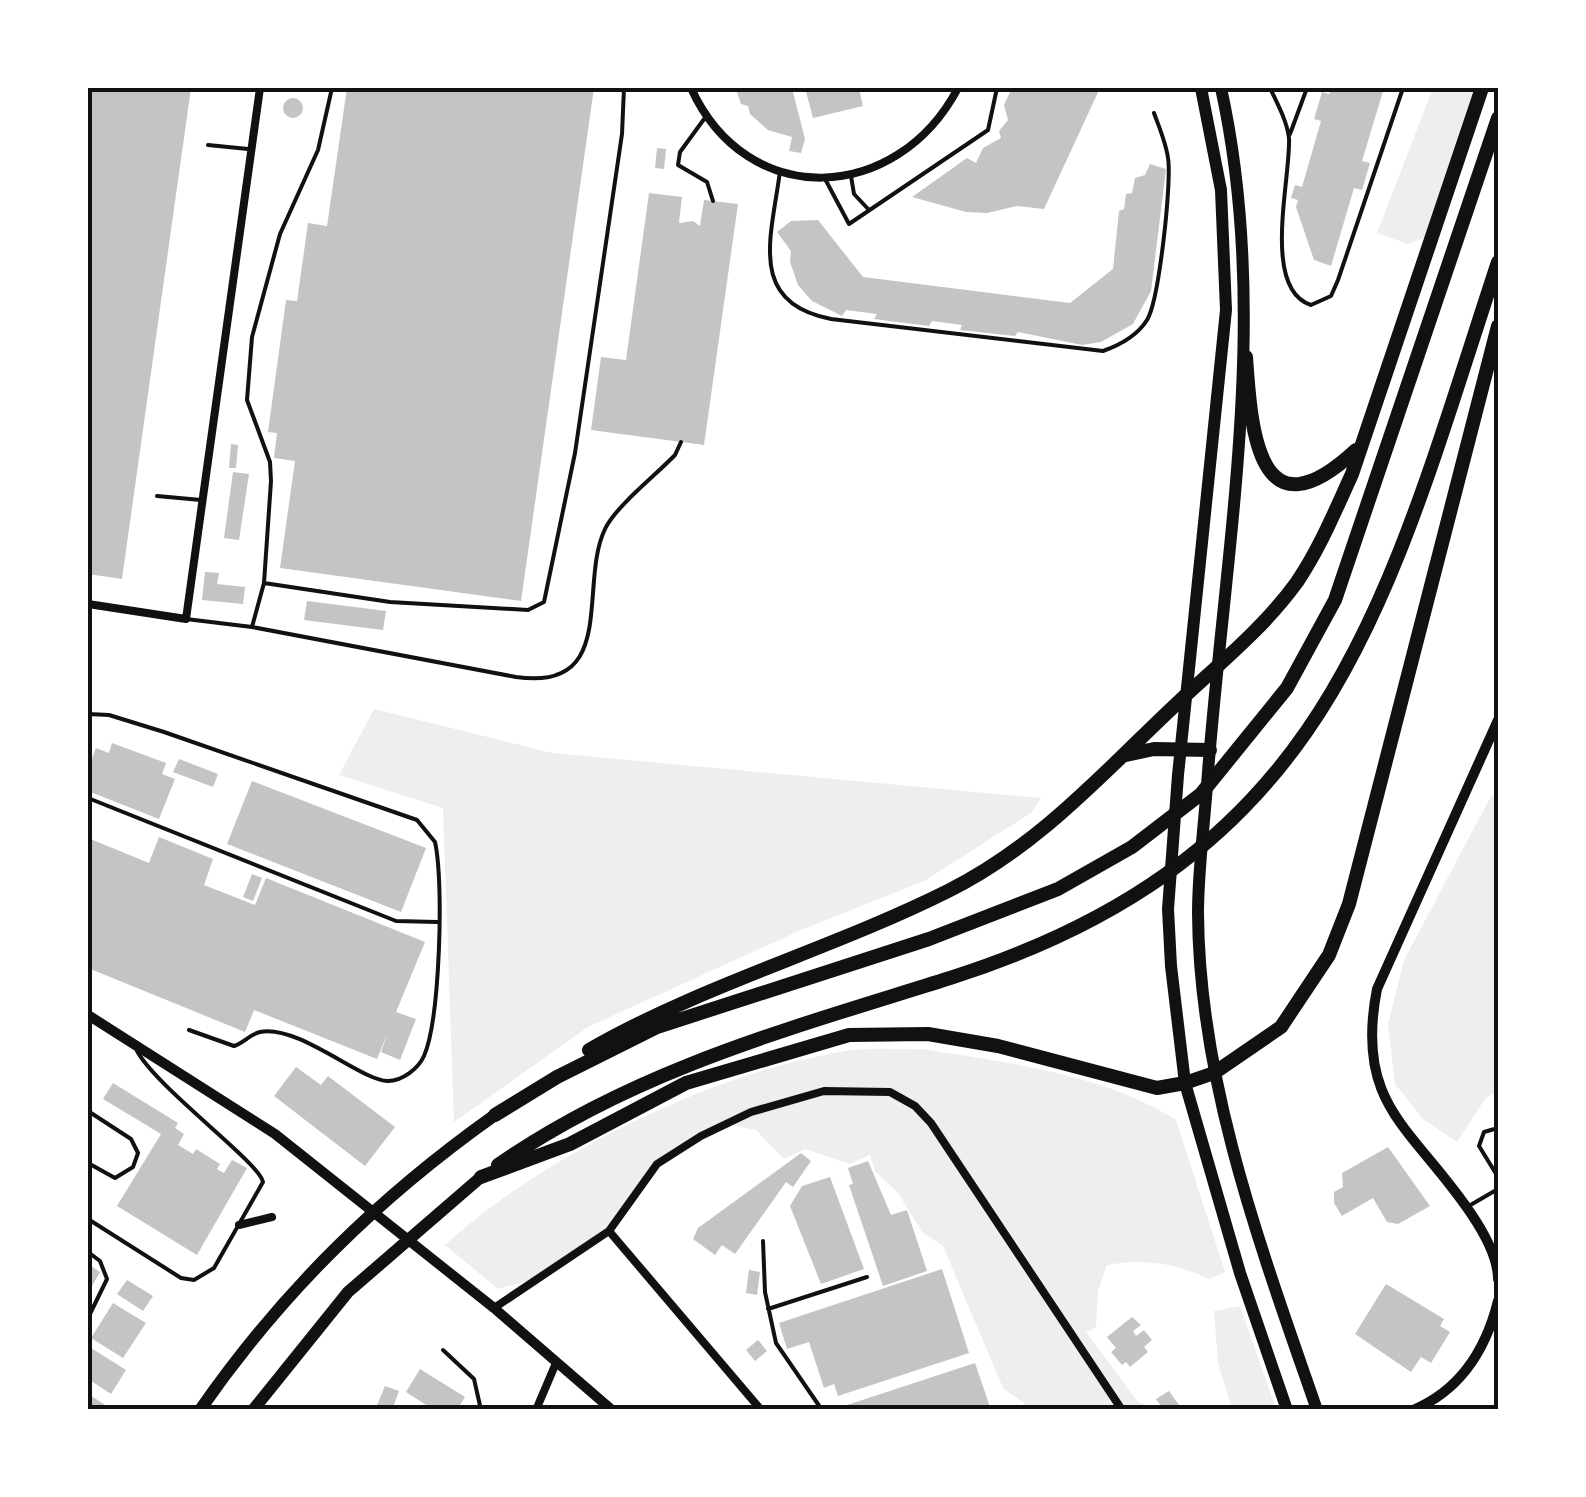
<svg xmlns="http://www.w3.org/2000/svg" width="1586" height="1497" viewBox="0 0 1586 1497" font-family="'PT Sans Narrow',sans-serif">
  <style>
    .green { fill: #eee }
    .building { fill: #c4c4c4 }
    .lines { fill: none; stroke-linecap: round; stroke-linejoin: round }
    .service { stroke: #111; stroke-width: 4 }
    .minor { stroke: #111; stroke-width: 8 }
    .tertiary { stroke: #111; stroke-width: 10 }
    .primary { stroke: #111; stroke-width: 12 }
    .trunk { stroke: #111; stroke-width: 12 }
    .motorway { stroke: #111; stroke-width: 14 }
    .neatline { fill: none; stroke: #111; stroke-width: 4 }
  </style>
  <rect width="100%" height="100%" fill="#fff"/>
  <path class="green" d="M1433,88H1481L1429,236L1408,244L1377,233Z
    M374,709L552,753L1041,798L1031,813L924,881L801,930L588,1027L454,1122L443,808L339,775Z
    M1498,795V1090L1485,1099L1457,1142L1423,1119L1395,1084L1388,1024L1404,960L1491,796Z
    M923,1049C1006,1063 1103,1073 1176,1120L1225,1272L1209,1279C1175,1263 1144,1258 1107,1265L1098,1291L1096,1327L1086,1332L1138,1402L1156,1409L1033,1410L1003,1388L943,1246L922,1232L898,1193L875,1171L870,1155L850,1164L805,1149L784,1159L756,1130L726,1124L657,1164L609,1231L542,1277L498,1289L445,1245C544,1154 721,1068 854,1050C876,1047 900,1050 923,1049Z
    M1240,1306L1276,1409H1232L1218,1363L1214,1311Z"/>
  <path class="building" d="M88,88H191L122,579L88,574Z
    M347,88H594L521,601L280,568L295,461L274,458L277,433L268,432L286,300L297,301L308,223L327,226Z
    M742,88H792L805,139L801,153L789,151L792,137L768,130L750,114L748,106L741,104L737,92Z
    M805,88H859L863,106L813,118Z
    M1012,88H1100L1044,209L1017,206L987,213L966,212L912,197L967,158L976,163L983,148L1001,138L999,131L1008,120L1004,105Z
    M1332,88H1384L1362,161L1370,163L1362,190L1354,188L1331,266L1314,260L1296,207L1298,200L1291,198L1295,185L1302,187L1321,121L1314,119L1322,92L1329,94Z
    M283 108a10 10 0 1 1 20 0a10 10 0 1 1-20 0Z
    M657,148L666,149L664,169L655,168Z
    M1150,164L1166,169L1151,291L1133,324L1101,342L1082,345L1018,332L1015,336L960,330L962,325L932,321L929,326L874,319L877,314L846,310L842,316L812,301L798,285L790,262L791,251L777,232L791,221L818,220L863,277L1070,303L1113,269L1119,211L1124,209L1126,194L1132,193L1135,178L1145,175Z
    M649,193L682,197L679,223L693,221L700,226L704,200L738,204L704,445L591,430L601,357L626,360Z
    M231,444L238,445L236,468H229Z
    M233,472L249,474L239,540L224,538Z
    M205,572L219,573L217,584L245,587L243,604L202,600Z
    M307,601L386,611L383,630L304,620Z
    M112,743L166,763L162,774L175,779L159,819L88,791V769L96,748L109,753Z
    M179,759L218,774L213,787L173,772Z
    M252,781L426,848L401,912L227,844Z
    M159,837L213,859L204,885L255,905L266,878L425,942L396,1012L416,1019L400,1060L381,1052L388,1032L377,1059L254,1010L245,1032L88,968V838L149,863Z
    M252,874L262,878L253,901L243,897Z
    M296,1067L321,1085L328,1076L395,1127L365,1166L274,1096Z
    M113,1083L178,1123L175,1128L184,1134L178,1145L193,1154L196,1149L220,1164L217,1169L224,1173L232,1160L247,1168L197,1255L117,1206L161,1134L103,1099Z
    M1388,1147L1430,1206L1398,1224L1387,1222L1373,1198L1342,1216L1334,1203V1192L1343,1187L1342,1173Z
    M801,1153L811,1161L793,1187L786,1182L735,1254L722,1245L715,1255L693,1239L698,1228Z
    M868,1161L891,1215L907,1210L927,1271L883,1286L849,1185L853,1184L848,1168Z
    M830,1177L864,1269L821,1284L790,1206L802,1186Z
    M88,1264L100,1272L88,1293Z
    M942,1269L969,1353L838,1396L834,1384L824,1388L809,1342L787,1349L779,1323Z
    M749,1270L760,1272L757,1295L746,1293Z
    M127,1280L153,1296L143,1311L117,1294Z
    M1386,1284L1444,1319L1440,1326L1450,1332L1431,1363L1421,1357L1411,1372L1355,1334Z
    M113,1303L146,1323L123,1358L91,1338Z
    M1132,1317L1141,1325L1133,1331L1136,1336L1144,1330L1152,1340L1144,1347L1148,1352L1130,1367L1126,1362L1122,1365L1111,1352L1116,1348L1107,1337Z
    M758,1340L767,1351L755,1361L746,1350Z
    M88,1346L126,1370L111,1394L88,1379Z
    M975,1363L991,1410H846L844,1406Z
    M420,1369L465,1397L457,1410H434L406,1392Z
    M385,1386L399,1391L392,1410H375Z
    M1169,1391L1179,1405L1191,1410H1164L1156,1399Z
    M88,1394L104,1404L101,1410H88Z"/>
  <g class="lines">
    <path class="service" d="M1270,88C1277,103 1287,121 1289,138C1291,178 1261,289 1311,305L1331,296L1338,280L1403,88
      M707,115L680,152L678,165L707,182L713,201
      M1290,134L1307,88
      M208,145L248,149
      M780,171C772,235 746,303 831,319L1103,351C1120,345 1137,336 1147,320C1159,301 1172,181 1168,158C1166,143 1159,127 1154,113
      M851,176L854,194L869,210
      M824,177L849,224L988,130L997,88
      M157,496L201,500
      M264,583L390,602L528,610L544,602L575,453L622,134L624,88
      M186,619L252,627L516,677C619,692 578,585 605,529C616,506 656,475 675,455L681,442
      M252,627L264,583L271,481L270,462L247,400L252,337L280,234L318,150L332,88
      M88,714L109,715L164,732L417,820L435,842C444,882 440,1019 424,1056C418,1069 402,1081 388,1081C363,1082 298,1024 260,1032C250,1034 244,1043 234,1046L189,1030
      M88,798L396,921L437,922
      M88,1111L131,1139L138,1153L133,1167L115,1178L88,1163
      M1498,1128L1484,1132L1479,1146L1498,1177
      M1467,1207L1498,1189
      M88,1219L181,1278L194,1280L214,1268L263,1182C259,1162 158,1089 137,1051
      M763,1241L765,1292L776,1343L822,1410
      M88,1252L100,1261L107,1279L88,1318
      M768,1309L867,1277
      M443,1350L474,1379L481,1410"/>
    <path class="minor" d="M691,88C747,211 897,204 958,88
      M88,604L186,619L260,88
      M239,1225L272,1217
      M609,1231L761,1410
      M494,1308L609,1231L657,1164L701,1136L751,1112L824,1091L890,1092L915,1106L931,1123L1122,1410
      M536,1410L556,1363"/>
    <path class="tertiary" d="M1498,720L1377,989C1354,1107 1414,1128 1472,1215C1484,1233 1498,1257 1498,1279
      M88,1015L275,1134L494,1308L612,1410
      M1413,1410C1461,1390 1486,1349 1498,1301"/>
    <path class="primary" d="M1201,88L1221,190L1226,310L1178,775L1168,909L1171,966L1185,1083L1240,1273L1287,1410
      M1221,88C1272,319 1224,552 1207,785C1204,827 1198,871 1198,913C1199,1084 1262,1251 1317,1410"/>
    <path class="trunk" d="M200,1410C282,1292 378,1198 495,1115
      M253,1410L348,1292L481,1177"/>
    <path class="motorway" d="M1246,357C1251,430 1258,541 1356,450
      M1126,755L1154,749L1210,750
      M589,1050C704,984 830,950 948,891C1043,844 1110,765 1186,695C1225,659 1266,625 1297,582C1320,548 1335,511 1352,474L1482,88
      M495,1115L557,1077L657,1027L929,939L1058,889L1132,847L1201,794L1287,688L1335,600L1498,118
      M498,1165C636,1069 792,1028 950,978C1333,856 1385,605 1498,262
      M481,1177L570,1144L686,1083L849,1035L928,1034L998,1046L1157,1088L1185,1083L1214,1073L1281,1027L1329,955L1349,904L1498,326"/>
  </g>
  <rect width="1586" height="1497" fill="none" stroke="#ffffff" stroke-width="180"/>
  <rect x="90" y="90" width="1406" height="1317" class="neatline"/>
</svg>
